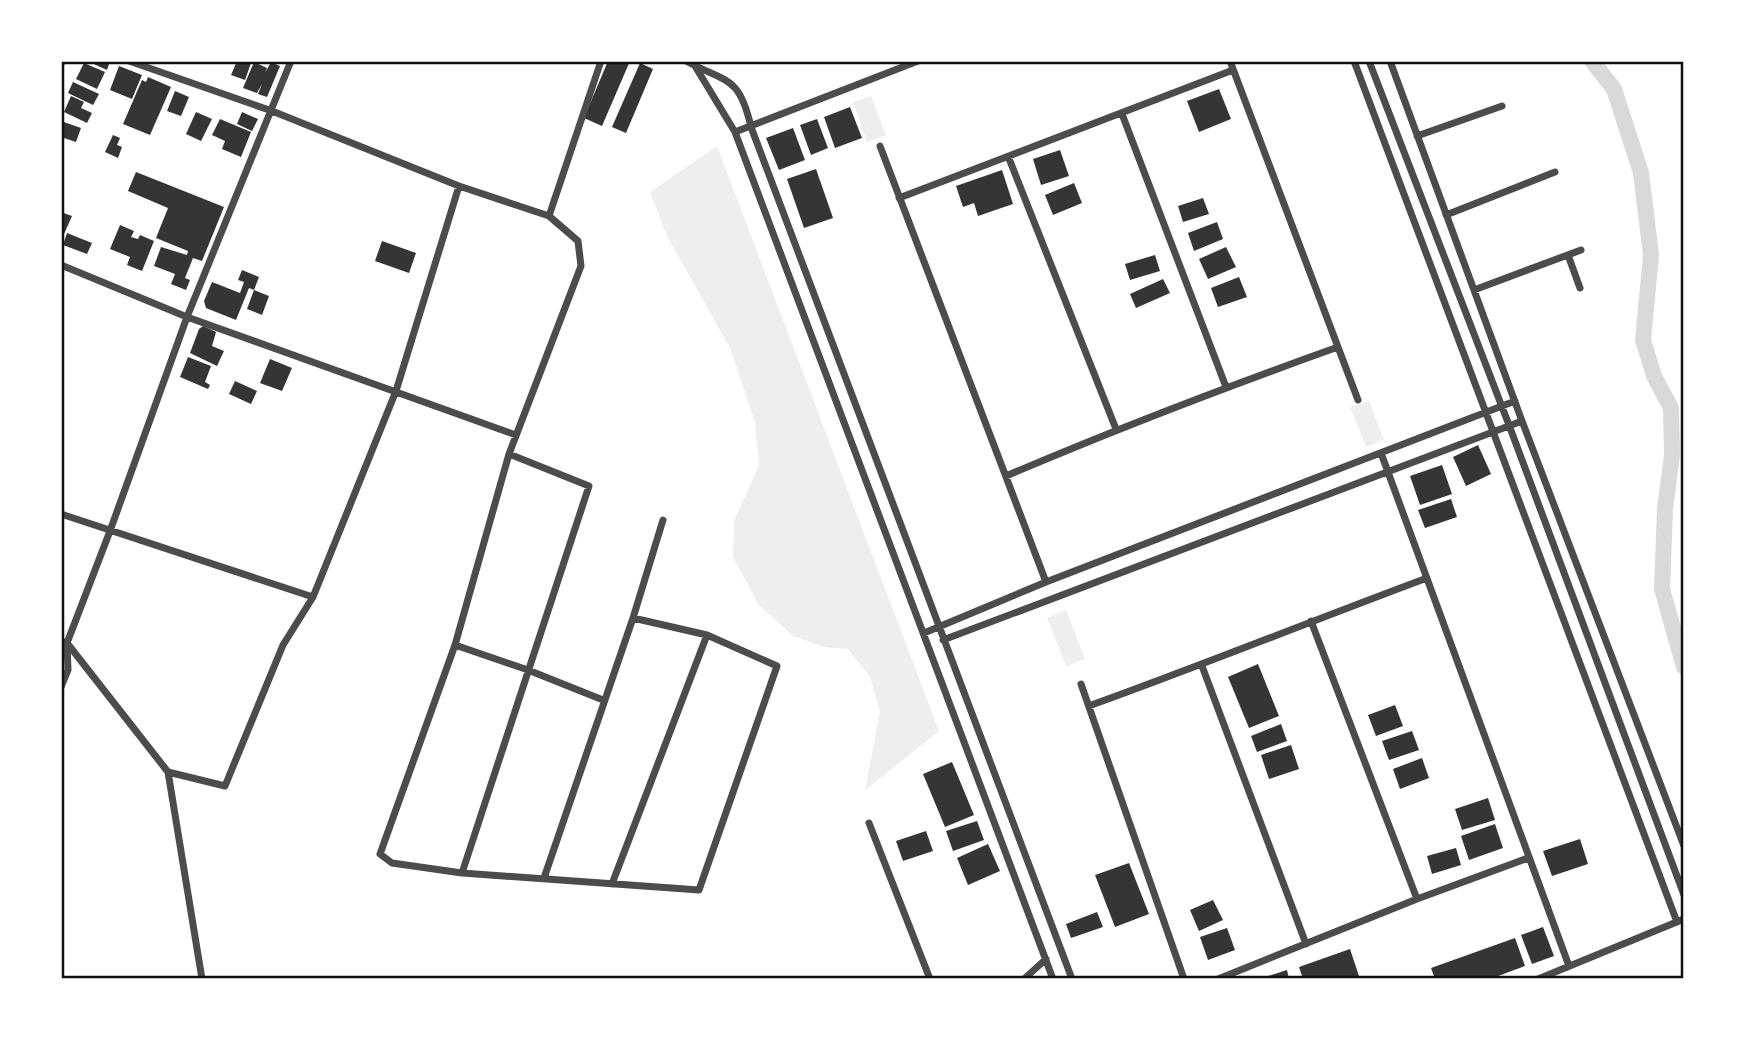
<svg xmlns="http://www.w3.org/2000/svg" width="1745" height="1040" viewBox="0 0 1745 1040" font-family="Karla,sans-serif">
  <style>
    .green { fill: #eee }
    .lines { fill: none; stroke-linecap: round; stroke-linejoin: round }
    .canal { stroke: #d9d9d9; stroke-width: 16 }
    .building { fill: #353535 }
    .minor { stroke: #4c4c4c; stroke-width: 7 }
    .neatline { fill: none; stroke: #111; stroke-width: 2.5 }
  </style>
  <rect width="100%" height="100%" fill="#fff"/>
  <path class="green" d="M871,96L886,135L867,142L853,102Z
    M717,146L939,731L865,790L880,712L870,677L848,649L824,647L793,636L758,604L733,557L734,521L759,465L755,422L731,350L667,236L650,192Z
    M1369,401L1384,440L1366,447L1350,407Z
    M1066,610L1085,659L1066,666L1047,618Z"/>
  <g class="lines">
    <path class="canal" d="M1592,61L1614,89L1641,173L1651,255L1643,340L1654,376L1671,408L1672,455L1665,509L1662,589L1684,667"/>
  </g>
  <path class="building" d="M87,61H110L107,70Z
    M237,61L251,63L245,80L231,75Z
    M608,61H630L602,126L584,118Z
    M254,62L267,68L265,73L271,62L280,66L267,97L258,94L262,84L257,93L243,88Z
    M84,63L105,72L97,89L76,79Z
    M640,63L653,69L626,133L612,127Z
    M119,66L142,75L132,99L110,90Z
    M148,77L171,87L150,135L123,124L142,80L146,82Z
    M73,82L99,94L93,105L68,93Z
    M1219,89L1231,119L1199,132L1187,101Z
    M175,91L189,97L181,116L167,111Z
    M71,96L84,102L81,108L92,113L87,123L64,112Z
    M850,107L862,138L835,148L824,117Z
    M196,112L212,119L201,141L186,134Z
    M242,112L258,119L252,131L237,124Z
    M220,119L251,132L241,157L222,149L225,141L212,135Z
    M817,119L828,148L811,155L800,125Z
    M61,121L81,128L76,142L61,137Z
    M793,128L805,160L779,170L766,138Z
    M113,135L120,138L117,145L122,147L118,158L105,152Z
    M1060,150L1069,176L1041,185L1033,159Z
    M816,169L833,218L804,228L787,179Z
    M1002,170L1013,204L978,216L974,203L963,207L956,186Z
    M136,172L224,207L202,261L193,258L185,278L190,280L186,290L171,284L175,274L154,266L161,247L187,255L188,251L156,238L168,208L128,191Z
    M1074,183L1082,203L1053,215L1045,195Z
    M1203,198L1209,214L1183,222L1178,206Z
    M61,212L72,216L61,241Z
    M1217,222L1223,239L1194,251L1188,233Z
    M120,225L134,231L131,237L138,239L140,235L154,241L142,271L127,265L130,257L110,249Z
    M67,233L92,243L87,254L63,245Z
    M382,241L416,253L409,273L375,261Z
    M1226,247L1236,267L1208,279L1199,259Z
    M1155,255L1160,271L1130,280L1125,264Z
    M242,270L259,277L254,290L249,288L236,320L206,308L204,301L212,282L240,293L244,282L238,280Z
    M1239,277L1247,297L1218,307L1211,288Z
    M1163,279L1170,293L1136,308L1130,294Z
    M254,290L269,296L262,315L247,309Z
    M203,326L216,332L212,346L224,351L217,366L190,353L199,329Z
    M188,357L211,366L205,382L210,385L208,389L180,377Z
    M270,359L292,368L282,391L260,383Z
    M235,381L257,391L251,404L229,394Z
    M1478,445L1491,474L1466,486L1453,457Z
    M1442,465L1452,494L1420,505L1410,476Z
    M1451,499L1457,517L1425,528L1418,510Z
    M1258,664L1279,716L1249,728L1228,677Z
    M1395,705L1403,726L1376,736L1368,715Z
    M1281,724L1287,741L1257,752L1251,736Z
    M1412,731L1419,750L1389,760L1382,741Z
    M1291,745L1299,769L1269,779L1261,755Z
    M1422,758L1429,778L1400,789L1393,769Z
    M952,762L974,815L945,827L923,774Z
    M1488,798L1495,820L1462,830L1455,809Z
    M977,821L984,840L953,851L946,831Z
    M1495,824L1503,848L1469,860L1461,836Z
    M926,831L933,851L903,861L896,841Z
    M1580,839L1588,864L1552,876L1543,851Z
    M988,844L1000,871L968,885L957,858Z
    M1456,848L1461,865L1432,874L1427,856Z
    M1129,863L1149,914L1115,927L1095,875Z
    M1213,900L1223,920L1199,931L1190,910Z
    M1097,912L1103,927L1071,938L1066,924Z
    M1543,927L1554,956L1532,964L1521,935Z
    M1227,928L1235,950L1208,960L1200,937Z
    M1515,938L1525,966L1490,979H1435L1431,968Z
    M1350,949L1360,979H1303L1299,967Z
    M1287,970L1289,979H1262V978Z"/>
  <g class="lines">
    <path class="minor" d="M129,61L272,111L459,186L549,216L578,241L581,266L509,454L455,645L380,854L392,863L462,873L699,890L777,666L707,635L633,618L663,520
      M686,61C727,83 739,75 751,127L1072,979
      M1230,61L1358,400
      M1354,61L1677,922
      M1369,61L1509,425L1684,895
      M1390,61L1522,421L1684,846
      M61,64L62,61
      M695,66L735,132L1053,979
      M1122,114L1226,387
      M735,132L918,61
      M1417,136L1502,106
      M880,146L1046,582
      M1008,156L1116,429
      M899,198L1233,70
      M1446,215L1555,172
      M549,216L601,61
      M1568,255L1580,288
      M61,265L187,317L516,435
      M1474,290L1581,250
      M1381,453L1569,966
      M1006,476C1116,429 1226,387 1338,347
      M61,514L313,597
      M1311,621L1417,899
      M924,633L1046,582L1515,401
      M943,640L1522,421
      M61,641L67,643L168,772L225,786L283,645L313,597L396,391L459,186
      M455,645L528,670L603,700
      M1202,666L1306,944
      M1081,684L1184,979
      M61,687L68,670L67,643L110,531L187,317L291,61
      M1089,706C1203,665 1314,620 1427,578
      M168,772L202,979
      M869,823L930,979
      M462,873L589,486L509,454
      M544,878L633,618
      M612,884L707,635
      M1024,979L1046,959
      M1218,979L1417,899L1528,858
      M1538,979L1684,919"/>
  </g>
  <rect width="1745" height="1040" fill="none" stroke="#ffffff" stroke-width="126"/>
  <rect x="63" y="63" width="1619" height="914" class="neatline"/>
</svg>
